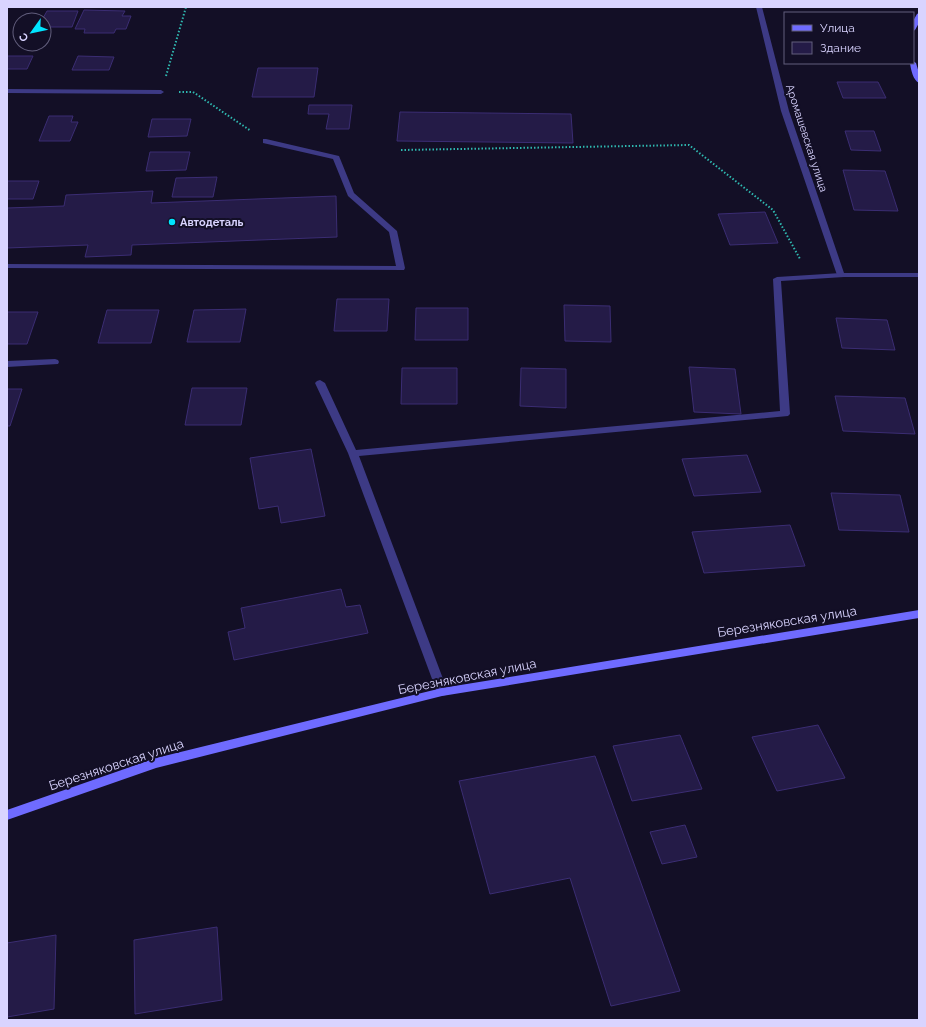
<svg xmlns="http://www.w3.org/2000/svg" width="926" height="1027" viewBox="0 0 926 1027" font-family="Raleway,sans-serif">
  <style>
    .building { fill: #241b47; stroke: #3b2d73 }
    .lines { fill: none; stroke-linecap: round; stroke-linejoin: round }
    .path { stroke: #2fb8b0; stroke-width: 2; stroke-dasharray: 1.5 2; stroke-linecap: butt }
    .lane { fill: #3d3a85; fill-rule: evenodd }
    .street { fill: #3d3a85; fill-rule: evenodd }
    .secondary { fill: #6f6bff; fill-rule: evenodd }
    .poi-dot { fill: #00e5ff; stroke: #130f26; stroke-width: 1.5 }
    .labels { text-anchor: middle; stroke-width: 4; stroke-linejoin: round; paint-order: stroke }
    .far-street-label { font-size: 11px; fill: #d9d4ff; stroke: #130f26 }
    .far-poi-label { font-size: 11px; font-weight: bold; fill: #d9d4ff; stroke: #130f26; text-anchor: start }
    .street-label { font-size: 13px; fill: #d9d4ff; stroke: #130f26 }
  </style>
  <rect width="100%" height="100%" fill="#130f26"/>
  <path class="building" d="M84,10L125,11L122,16H131L126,29H116L114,33H84L85,29H75Z
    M47,11H78L72,27H44V20H42Z
    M7,56H33L27,69H7Z
    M78,56L114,57L109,70H72Z
    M258,68H318L314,97H252Z
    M837,82H878L886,98H843Z
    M309,105H352L349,129H326L329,114H308Z
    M400,112L571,114L573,143L397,141Z
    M49,116H73L71,122H78L70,141H39Z
    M152,119H191L187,136L148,137Z
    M845,131H874L881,151L851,150Z
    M150,152H190L186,170L146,171Z
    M843,170L885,171L898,211L854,210Z
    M217,177L213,197H172L176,178Z
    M7,181H39L33,199H7Z
    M153,191L151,203L336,196L337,237L132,245L131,255L85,257L88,245L7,248V208L64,206L66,195Z
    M765,212L778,243L730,245L718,214Z
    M337,299H389L387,331H334Z
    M564,305L610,306L611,342L565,341Z
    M416,308H468V340H415Z
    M246,309L240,342H187L194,310Z
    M107,310H159L151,343H98Z
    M7,312H38L27,344H7Z
    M836,318L887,320L895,350L842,348Z
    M689,367L735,369L741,414L694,412Z
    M402,368H457V404H401Z
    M521,368L566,369V408L520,406Z
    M192,388H247L241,425H185Z
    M7,389H22L10,426H7Z
    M835,396L905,398L915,434L843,431Z
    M311,449L325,516L281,523L278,506L259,509L250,458Z
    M747,455L761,492L694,496L682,459Z
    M831,493L900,495L909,532L839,530Z
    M790,525L805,566L704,573L692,532Z
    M341,589L346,607L360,605L368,633L234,660L228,632L245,628L241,608Z
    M818,725L845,778L777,791L752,737Z
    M680,735L702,789L632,801L613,746Z
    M595,756L680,991L611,1006L570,878L490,894L459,781Z
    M685,825L697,857L662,864L650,832Z
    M217,927L222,1000L135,1014L134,940Z
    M56,935L54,1009L7,1017V943Z"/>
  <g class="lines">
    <path class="path" d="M166,76L186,7
      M179,92H193L251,131
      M401,150L689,145L773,210L800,259"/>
    <path class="lane" d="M7,89L161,90L164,92L161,94L7,93Z
      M263,139H266L339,156L354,193L397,231L405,268L404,270L7,268V264L396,266L389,232L348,196L333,159L263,143Z
      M841,273H844L845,275L844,277L781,281L790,414L788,416L359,456L448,692L446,695L442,696L438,695L348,453L315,383L317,381L320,380L325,383L356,450L780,411L773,279L777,277Z
      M55,359L58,360L59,362L58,364L7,367V361Z"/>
    <path class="street" d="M756,7H762L789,111L844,273H919V277H841L837,275L781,111Z"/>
    <path class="secondary" d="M919,13V23L915,30L913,31V21L917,14Z
      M913,61L916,63L919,73V83C913,80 911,70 910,63H913Z
      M919,610V618L442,696L156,768L7,820V810L156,758L442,688Z"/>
  </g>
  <circle class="poi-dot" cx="172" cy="222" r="4"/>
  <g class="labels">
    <g class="far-street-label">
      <text transform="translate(807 138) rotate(72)" y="4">Аромашевская улица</text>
    </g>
    <g class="far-poi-label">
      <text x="180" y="226">Автодеталь</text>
    </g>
    <g class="street-label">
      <text transform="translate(787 621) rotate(-9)" y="5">Березняковская улица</text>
      <text transform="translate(467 676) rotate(-11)" y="5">Березняковская улица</text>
      <text transform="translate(116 764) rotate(-18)" y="5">Березняковская улица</text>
    </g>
  </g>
  <rect width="926" height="1027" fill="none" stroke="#d9d4ff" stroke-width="16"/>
  <rect x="784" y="12" width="130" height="52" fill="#130f26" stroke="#625e7d"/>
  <rect x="792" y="25" width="20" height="6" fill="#6f6bff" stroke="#625e7d"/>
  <text x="820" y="32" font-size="12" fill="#d9d4ff">Улица</text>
  <rect x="792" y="42" width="20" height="12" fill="#241b47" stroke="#625e7d"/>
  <text x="820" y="52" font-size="12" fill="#d9d4ff">Здание</text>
  <g transform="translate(32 32) rotate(237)"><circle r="19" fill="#130f26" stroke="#625e7d"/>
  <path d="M0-3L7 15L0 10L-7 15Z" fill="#00e5ff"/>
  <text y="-6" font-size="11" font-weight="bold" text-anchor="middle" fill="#d9d4ff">С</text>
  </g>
</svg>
